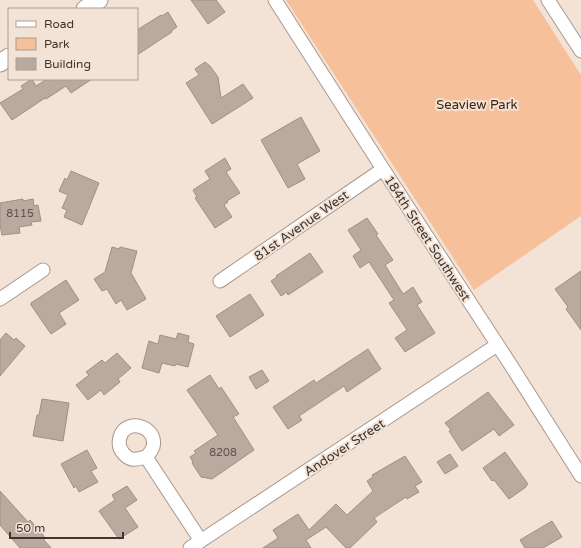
<svg xmlns="http://www.w3.org/2000/svg" width="581" height="548" viewBox="0 0 581 548" font-family="'Varela Round',sans-serif">
  <style>
    .green { fill: #f6c19a }
    .building { fill: #baa99e; stroke: #9f8f84 }
    .lines { fill: none; stroke-linecap: round; stroke-linejoin: round }
    .minor-casing { stroke: #a9988d; stroke-width: 15 }
    .tertiary-casing { stroke: #a9988d; stroke-width: 19 }
    .minor { stroke: #fff; stroke-width: 13 }
    .tertiary { stroke: #fff; stroke-width: 17 }
    .labels { text-anchor: middle; stroke-width: 4; stroke-linejoin: round; paint-order: stroke }
    .number-label { font-size: 11px; fill: #5c524c }
    .park-label { font-size: 13px; fill: #432307; stroke: #f3e2d6 }
    .street-label { font-size: 13px; fill: #3c3530; stroke: #f3e2d6 }
  </style>
  <rect width="100%" height="100%" fill="#f3e2d6"/>
  <path class="green" d="M286,0H533L581,75V216L474,290Z"/>
  <path class="building" d="M191,0H216L225,12L208,24Z
    M168,12L177,27L171,31L172,32L137,55V30L161,15L162,16Z
    M205,62L210,66L218,77L221,98L243,84L253,98L212,124L186,83L199,75L195,69Z
    M32,79L36,86L47,79H92L71,93L66,86L46,99L45,98L12,120L0,103L23,89L21,86Z
    M301,117L320,151L297,164L305,179L288,188L261,140Z
    M225,158L231,169L226,172L240,193L227,201L228,202L224,205L232,217L215,228L195,198L197,197L193,190L210,179L205,171Z
    M71,171L99,183L82,225L64,217L67,210L62,208L68,195L59,191L65,178L67,180Z
    M23,199V201L33,199L34,206L38,205L41,221L31,222L32,225L19,227L20,233L2,235L0,225V203Z
    M367,218L378,234L376,235L393,260L385,265L403,294L413,287L422,302L417,305L435,333L405,352L395,338L407,330L389,303L394,300L369,262L360,268L353,256L361,250L348,230Z
    M112,247L119,249L120,247L137,251L131,273L146,299L127,310L121,300L116,304L107,289L102,291L94,279L105,272Z
    M310,253L323,272L288,295L287,292L281,296L271,281L277,277L276,276Z
    M581,271V330L566,309L568,307L555,289Z
    M66,280L79,300L59,313L66,324L51,334L31,305V303Z
    M250,294L264,315L230,337L216,316Z
    M6,333L14,340L16,338L25,346L0,376V340Z
    M178,333L189,336L188,342L194,344L188,367L176,364L175,366L162,363L159,373L142,368L149,341L158,344L160,335L176,339Z
    M368,349L381,369L347,392L344,386L299,416L302,420L288,429L273,407L314,380L316,383Z
    M117,353L131,368L118,379L120,382L104,395L101,390L88,400L76,385L89,375L86,372L102,360L105,363Z
    M262,370L269,381L256,389L249,377Z
    M210,375L219,389L221,387L239,414L233,417L254,450L212,479L201,477L192,463L193,462L190,457L196,453L194,451L218,435L187,390Z
    M488,392L514,425L499,436L494,429L462,451L449,431L451,430L445,423Z
    M42,399L69,403L63,441L33,436L37,415H39Z
    M87,450L97,468L91,471L98,482L79,492L76,486L74,488L61,464Z
    M505,452L528,484L526,486V487L509,499L494,480L492,481L483,468Z
    M450,454L458,466L445,474L437,462Z
    M405,456L422,482L415,486L419,492L407,499L406,497L374,518L377,522L350,548H346L326,527L306,540L311,548H263L278,538L273,530L298,514L309,530L336,504L347,515L373,491L367,481L373,477L372,475Z
    M127,486L137,500L125,508L138,527L119,539L99,511L115,500L112,495Z
    M0,491L28,522L30,520L44,536V540L51,548H20L0,525Z
    M552,521L562,537L543,548H525L520,540Z"/>
  <g class="lines">
    <g class="minor-casing">
      <path id="minor" d="M275,0L383,169L512,367L581,476
        M548,0L581,51
        M220,281L383,169
        M0,299L43,270
        M146,457C149,454 152,450 153,447C158,426 126,417 120,437C118,444 119,449 124,454C131,462 137,459 146,457L201,541
        M190,548L497,345"/>
    </g>
    <g class="tertiary-casing">
      <path id="tertiary" d="M85,9L99,0
        M0,63L9,57"/>
    </g>
    <use href="#minor" class="minor"/>
    <use href="#tertiary" class="tertiary"/>
  </g>
  <g class="labels">
    <g class="number-label">
      <text x="20" y="217">8115</text>
      <text x="223" y="456">8208</text>
    </g>
    <g class="park-label">
      <text x="477" y="109">Seaview Park</text>
    </g>
    <g class="street-label">
      <text transform="translate(301 225) rotate(-35)" y="5">81st Avenue West</text>
      <text transform="translate(428 238) rotate(57)" y="5">184th Street Southwest</text>
      <text transform="translate(344 447) rotate(-33)" y="5">Andover Street</text>
    </g>
  </g>
  <rect x="8" y="8" width="130" height="72" fill="#f3e2d6" stroke="#aa9d94"/>
  <rect x="16" y="21" width="20" height="6" fill="#ffffff" stroke="#aa9d94"/>
  <text x="44" y="28" font-size="12" fill="#3c3530">Road</text>
  <rect x="16" y="38" width="20" height="12" fill="#f6c19a" stroke="#aa9d94"/>
  <text x="44" y="48" font-size="12" fill="#3c3530">Park</text>
  <rect x="16" y="58" width="20" height="12" fill="#baa99e" stroke="#aa9d94"/>
  <text x="44" y="68" font-size="12" fill="#3c3530">Building</text>
  <path d="M10 532v6h113v-6" fill="none" stroke="#3c3530" stroke-width="2"/>
  <text x="16" y="532" font-size="12" fill="#3c3530" stroke="#f3e2d6" stroke-width="3" paint-order="stroke">50 m</text>
</svg>
